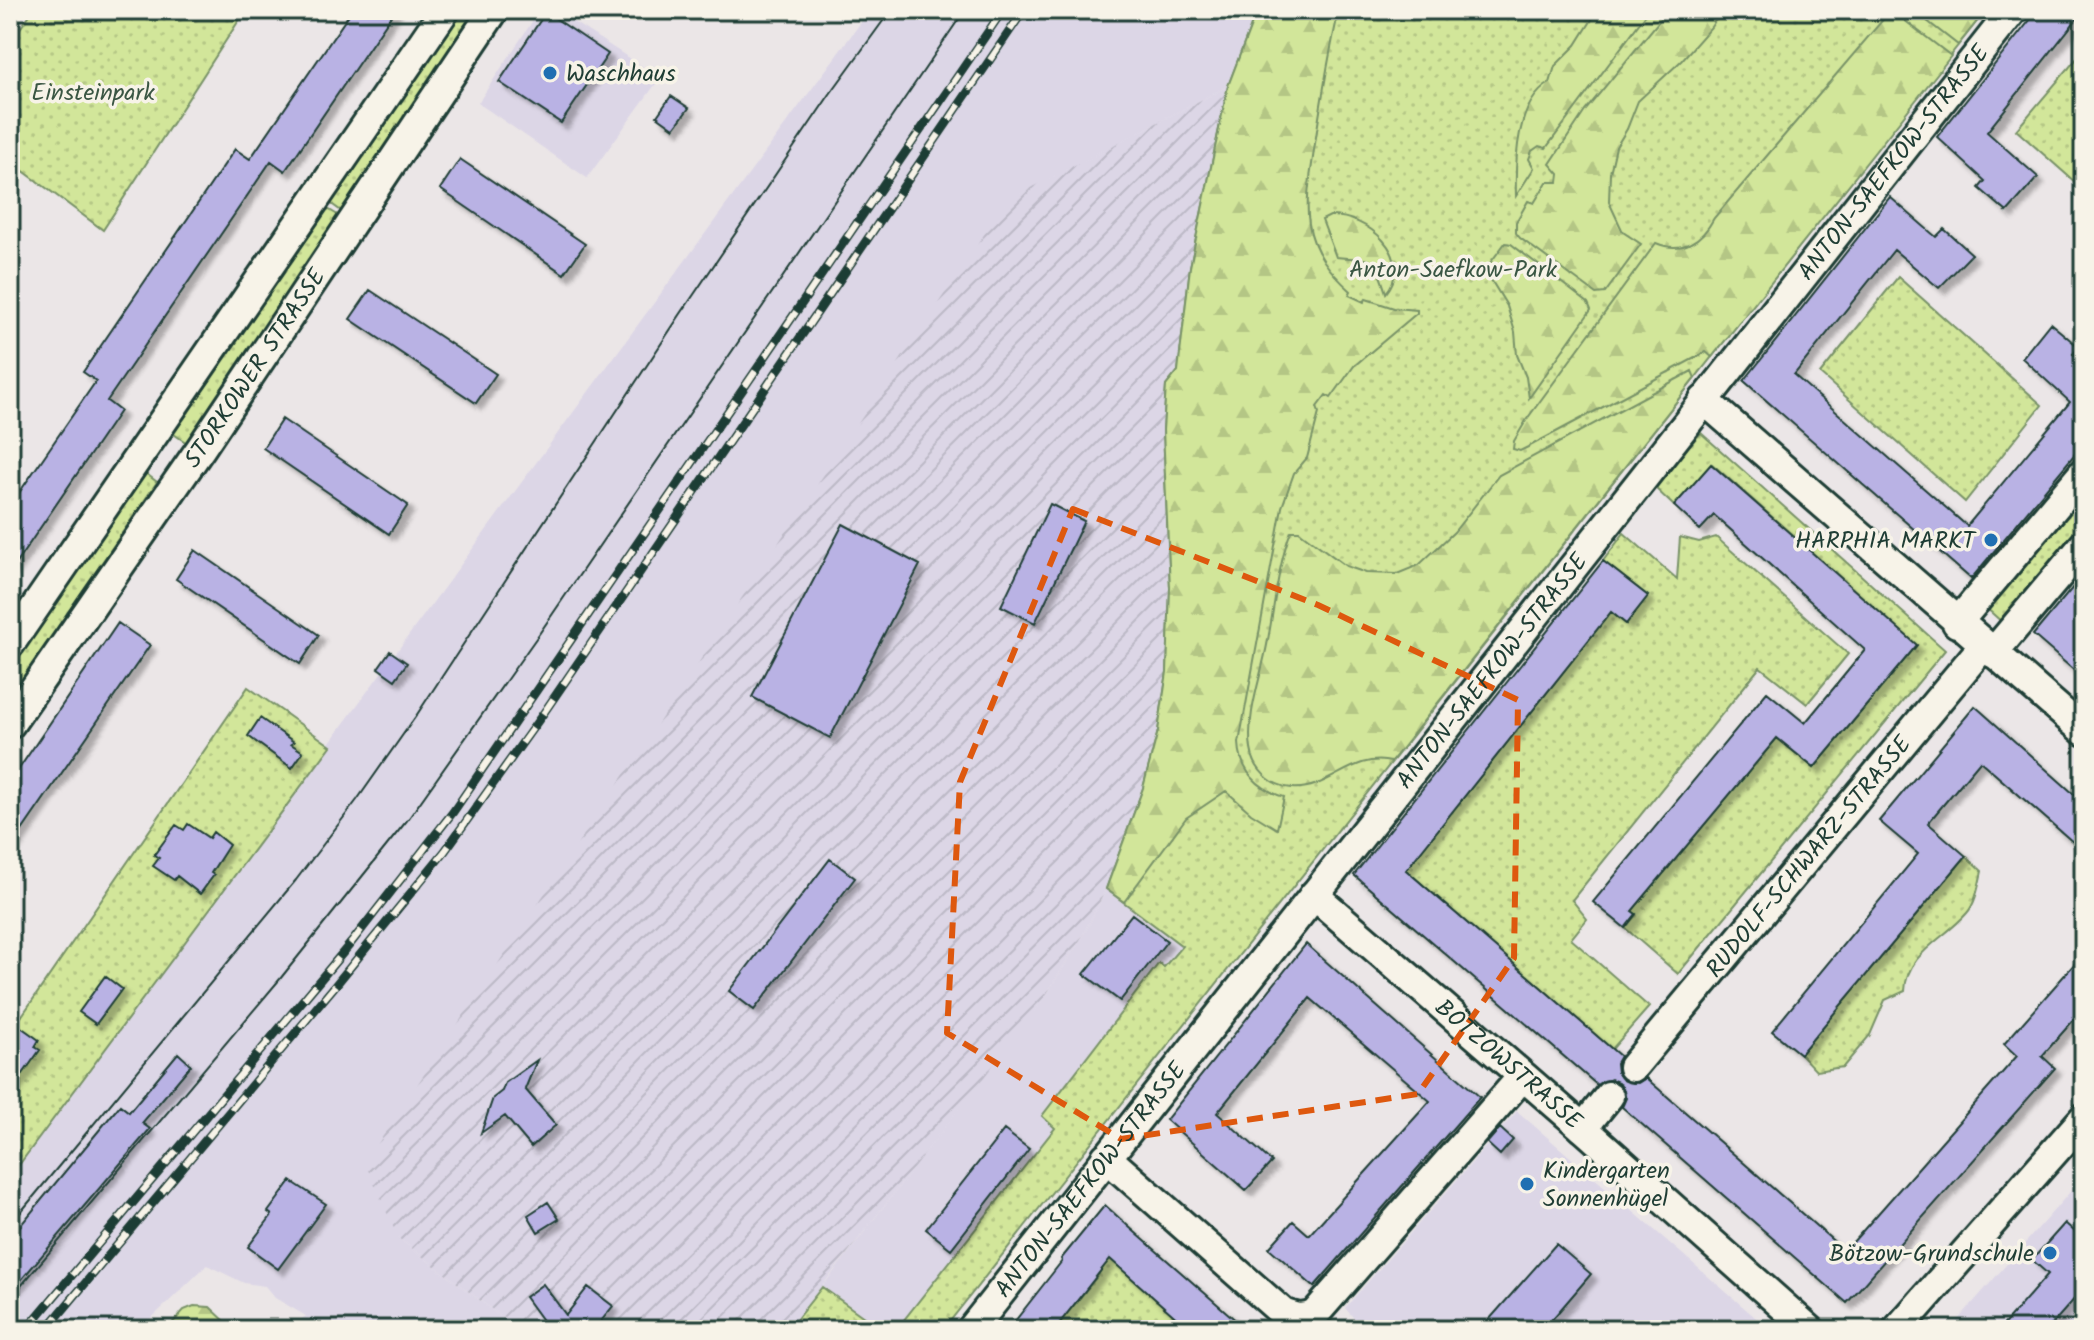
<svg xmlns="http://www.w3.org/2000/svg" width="2094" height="1340" viewBox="0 0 2094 1340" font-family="Kalam,sans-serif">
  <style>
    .built { fill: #dcd6e6 }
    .industrial { fill: url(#industrial-furrows) }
    .green { fill: url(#green-dots); stroke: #789267; stroke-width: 2 }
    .forest { fill: url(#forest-firs); stroke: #789267; stroke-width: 2 }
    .building { fill: #b9b2e4; stroke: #1f3d34; stroke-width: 2; filter: url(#shadow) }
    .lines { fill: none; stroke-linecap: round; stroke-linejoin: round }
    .minor-casing { stroke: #1f3d34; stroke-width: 34 }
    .minor { stroke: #f7f3e8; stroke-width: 28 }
    .tram { stroke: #1f3d34; stroke-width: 2 }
    .rail-casing { stroke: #1f3d34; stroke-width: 9 }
    .rail { stroke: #f7f3e8; stroke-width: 6; stroke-dasharray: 18; stroke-linecap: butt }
    .marked { fill: none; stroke: #de580e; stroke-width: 6; stroke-dasharray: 16 10; stroke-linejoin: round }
    .poi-dot { fill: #1f6fb2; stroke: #f7f3e8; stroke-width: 3 }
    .labels { text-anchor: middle; stroke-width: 7; stroke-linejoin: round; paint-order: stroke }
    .poi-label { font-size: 24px; fill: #1f3d34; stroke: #f7f3e8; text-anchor: start }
    .park-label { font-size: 24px; fill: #3a5643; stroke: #f7f3e8 }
    .street-label { font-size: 24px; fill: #1f3d34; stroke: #f7f3e8 }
  </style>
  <defs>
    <pattern id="industrial-furrows" width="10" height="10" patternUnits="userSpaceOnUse" patternTransform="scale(2)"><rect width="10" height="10" fill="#dcd6e6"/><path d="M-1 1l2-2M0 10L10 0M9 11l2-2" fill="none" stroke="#bcb9c6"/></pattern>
    <pattern id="green-dots" width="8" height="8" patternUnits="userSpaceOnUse" patternTransform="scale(2)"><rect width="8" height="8" fill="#d2e69a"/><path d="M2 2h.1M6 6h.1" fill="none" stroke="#b4c685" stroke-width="1.8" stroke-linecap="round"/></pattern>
    <pattern id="forest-firs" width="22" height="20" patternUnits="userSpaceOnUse" patternTransform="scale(2)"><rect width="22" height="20" fill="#d2e69a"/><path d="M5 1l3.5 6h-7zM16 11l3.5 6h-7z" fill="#b4c685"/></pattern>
    <filter id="shadow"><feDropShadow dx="6" dy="6" stdDeviation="2" flood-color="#0004"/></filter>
  </defs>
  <rect width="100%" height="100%" fill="#ebe6e7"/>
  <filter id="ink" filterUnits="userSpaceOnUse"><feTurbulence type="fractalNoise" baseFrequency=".0125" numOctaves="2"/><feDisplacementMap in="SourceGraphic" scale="16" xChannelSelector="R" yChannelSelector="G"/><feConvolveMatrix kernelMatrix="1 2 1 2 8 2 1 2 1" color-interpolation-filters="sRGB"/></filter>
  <g filter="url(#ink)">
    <path class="built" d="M540,10H555L660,78L587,178L478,103Z
      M870,10H1257L1228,86L1007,201L398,1238L519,1330H287L306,1316L275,1298L265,1286L244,1283L207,1265L139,1330H10V1176Z
      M1106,889L1182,945L1164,967L1158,963L1042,1115L1056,1128L896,1330H882L822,1287L1046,995L1085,932Z
      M1517,1111L1770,1330H1364L1345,1308Z
      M2084,1176V1330H1949Z"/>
    <path class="industrial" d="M1228,86L1190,267L1178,371L1166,386L1163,430L1170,630L1167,672L1158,731L1143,788L1106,889L1085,932L1046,995L1026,1023L788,1330H519L398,1238L365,1163L1007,200Z"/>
    <path class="green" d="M33,10L245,11L103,230L10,161V43Z
      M450,10H465L477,18L344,213L322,197Z
      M1257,10H1986L943,1330H896L1055,1128L1042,1116L1159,963L1164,967L1182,946L1106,889L1143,788L1158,731L1167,672L1170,588L1163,430L1166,386L1178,371L1190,267L1228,86Z
      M2084,50V190L2016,130Z
      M318,203L341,217L187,443L165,428Z
      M1898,277L2042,405L1965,502L1820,374Z
      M1701,433L1945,650L1678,974L1625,928L1636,915L1632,911L1777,738L1814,768L1917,645L1712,464L1674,506L1652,485Z
      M140,469L157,482L10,697V658Z
      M2084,482V534L2003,623L1985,607Z
      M1624,533L1677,579L1680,537L1699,542L1716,537L1848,654L1807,704L1760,667L1572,900L1587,919L1571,939L1649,1007L1612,1049L1406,870L1611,612L1626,624L1648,596L1603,561Z
      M248,687L331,746L10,1177V1033Z
      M1966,856L1982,871C1979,884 1976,903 1967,913C1945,939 1906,953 1905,991L1885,1000L1870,1035L1843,1067L1816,1071L1800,1054Z
      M1108,1255L1190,1330H1054L1099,1274Z
      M822,1287L882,1330H788Z"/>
    <path class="forest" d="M1257,10H1339C1328,57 1321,103 1314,150C1311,174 1305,200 1309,224C1313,252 1331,273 1351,291L1349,295L1364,302L1366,299L1394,308L1417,310V313L1354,366L1331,398L1326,395L1317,407L1319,413L1307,458L1294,473L1282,507L1239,743C1240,771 1258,789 1284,797L1277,829L1251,813L1226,791L1186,818L1124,902L1106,889L1143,788L1158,731L1167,672L1170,588L1163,430L1166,386L1178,371L1190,267L1228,86Z
      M1598,10H1649L1546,148L1539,146L1532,151L1529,159L1534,168L1516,196C1515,160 1516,102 1550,83L1555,66L1576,45Z
      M1668,10H1722L1711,27L1681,61L1638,101L1627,129L1616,147L1610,173L1609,202L1623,232L1641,244L1605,293L1596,294L1520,238L1516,233V222L1528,201L1534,203L1547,182H1558L1559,174L1550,164L1585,111Z
      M1891,10L1951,56L1712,357L1706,352L1528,447L1520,451L1513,449L1514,441L1527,419L1656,243C1682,254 1702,241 1714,218Z
      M1913,10H1986L1958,45Z
      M1330,216C1367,215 1416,256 1386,293C1373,251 1374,261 1336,257L1322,220Z
      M1505,243L1511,244L1588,303L1591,310L1529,398L1526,377L1517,355L1515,332L1507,306L1485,270Z
      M1692,371L1695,378L1391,762C1353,752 1329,791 1292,788C1271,786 1254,770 1251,749C1246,716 1261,677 1267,645C1274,610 1278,564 1291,531H1299L1346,566L1366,573L1397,574L1419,565L1454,532L1499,475Z
      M194,1306L210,1307L227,1323L224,1330H166L184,1310Z"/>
    <path class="building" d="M352,10H395L285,171L271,161L107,401L120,411L10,572V506L96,381L83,372L235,149L250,159Z
      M2038,10H2084L1987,132L2038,177L2007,212L1979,188L1985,181L1937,137Z
      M546,12L608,54L561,123L499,82Z
      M671,96L689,108L674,128L657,116Z
      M460,159L585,244L564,274L440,189Z
      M1890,197L1936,237L1944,229L1972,254L1939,288L1894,250L1794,375L1967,526L2070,402L2022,358L2050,323L2079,347L2073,354L2084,364V443L1971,579L1744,381Z
      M370,290L496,374L476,403L350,319Z
      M282,419L408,505L389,534L263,448Z
      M1711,464L1917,645L1814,768L1777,738L1632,911L1636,914L1625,928L1593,902L1767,692L1805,723L1865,650L1714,515L1700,530L1674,506Z
      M1050,504L1084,521L1035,623L1001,606Z
      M843,524L920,565L830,738L752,697Z
      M195,550L319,635L300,664L176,579Z
      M1603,561L1648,596L1626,624L1611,612L1406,870L1620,1056L1616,1063L1617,1072L1623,1080L1638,1083L1646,1078L1845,1251L2017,1056L2004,1044L2084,953V1008L2042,1056L2055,1068L1847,1303L1622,1107L1626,1098L1620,1083L1611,1079L1597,1085L1354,875Z
      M2084,574V679L2033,635Z
      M118,623L150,645L10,848V782Z
      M390,651L407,663L395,680L378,668Z
      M1975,706L2084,803V831L2074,843L1980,761L1928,823L1966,856L1800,1054L1772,1031L1918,854L1879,821Z
      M260,718L294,742L291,744L303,752L292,768L248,736Z
      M188,824L209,838L213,832L229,845L211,873L214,875L200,894L177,876L174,880L153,866L159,858L154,855L176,825L184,830Z
      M830,859L855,878L754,1010L729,991Z
      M1132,914L1167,941L1120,1001L1084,974Z
      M1306,944L1480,1097L1314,1287L1269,1248L1293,1221L1309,1235L1430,1101L1310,998L1217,1113L1272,1162L1246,1190L1166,1120Z
      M105,976L122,989L96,1024L79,1012Z
      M18,1025L39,1040L35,1047L40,1050L10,1092V1035Z
      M178,1053L191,1065L142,1123L150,1129L10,1293V1238L120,1105L129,1112Z
      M537,1060L525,1089L556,1125L531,1147L505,1116L481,1133L493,1098L502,1091L505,1083Z
      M1500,1128L1513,1140L1500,1155L1487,1143Z
      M1004,1130L1029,1149L951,1249L926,1229Z
      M291,1181L326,1204L278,1269L248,1247L272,1215L268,1212Z
      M548,1202L559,1219L538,1232L528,1215Z
      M1105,1205L1128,1226L1247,1330H1190L1110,1259L1054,1330H1008L1062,1261L1061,1259Z
      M2065,1223L2084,1240V1288L2047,1330H1999L2048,1274L2032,1260Z
      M1556,1244L1591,1274L1543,1330H1480Z
      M543,1284L566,1315L588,1287L613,1306L594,1330H549L525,1297Z"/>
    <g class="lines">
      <g class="minor-casing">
        <g id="minor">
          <path d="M1704,400L2084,731"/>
          <path d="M1957,623L2084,472"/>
          <path d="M10,644L445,10"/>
          <path d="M1993,653L2084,545"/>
          <path id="s1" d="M10,724L201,448L494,10"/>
          <path id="s2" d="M1314,895L1583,1128L1810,1330"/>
          <path id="s3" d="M1633,1067L1984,645"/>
          <path d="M1583,1128L1609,1096"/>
          <path d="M1106,1157L1283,1313C1295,1318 1303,1320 1315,1314L1522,1077"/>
          <path id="s4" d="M971,1330L2013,10"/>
          <path d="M1897,1330L2084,1118"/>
        </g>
      </g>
      <use href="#minor" class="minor"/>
      <path class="tram" d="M10,1225L296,880L357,800L416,716L680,315L830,94L891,10
        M10,1299L280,979L409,818L539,634L965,10"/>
      <g class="rail-casing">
        <path id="rail" d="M26,1330L351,943L453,812L1003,10
          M46,1330L334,987L445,851L545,711L1024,10"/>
      </g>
      <use href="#rail" class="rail"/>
    </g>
  </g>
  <path class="marked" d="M1073,509L1318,605L1518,700L1514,958L1418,1094L1121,1139L947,1033L960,782Z"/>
  <g class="poi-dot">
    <circle cx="550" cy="73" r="8"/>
    <circle cx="1991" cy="540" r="8"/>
    <circle cx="1527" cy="1184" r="8"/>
    <circle cx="2050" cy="1253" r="8"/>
  </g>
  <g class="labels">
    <g class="poi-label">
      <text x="566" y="81">Waschhaus</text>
      <text x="1975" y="548" text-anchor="end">HARPHIA MARKT</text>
      <text x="1543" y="1178">Kindergarten<tspan x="1543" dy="28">Sonnenhügel</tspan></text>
      <text x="2034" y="1261" text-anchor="end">Bötzow-Grundschule</text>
    </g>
    <g class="park-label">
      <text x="93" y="100">Einsteinpark</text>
      <text x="1453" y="277">Anton-Saefkow-Park</text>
    </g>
    <g class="street-label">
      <text dy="8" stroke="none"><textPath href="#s4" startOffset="1488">ANTON-SAEFKOW-STRASSE</textPath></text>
      <text dy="8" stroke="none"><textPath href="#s1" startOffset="432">STORKOWER STRASSE</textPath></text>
      <text dy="8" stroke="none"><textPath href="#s4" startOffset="840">ANTON-SAEFKOW-STRASSE</textPath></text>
      <text dy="8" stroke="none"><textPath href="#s3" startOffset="274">RUDOLF-SCHWARZ-STRASSE</textPath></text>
      <text dy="8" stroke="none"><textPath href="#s2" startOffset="258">BÖTZOWSTRASSE</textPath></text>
      <text dy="8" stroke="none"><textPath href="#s4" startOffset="192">ANTON-SAEFKOW-STRASSE</textPath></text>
    </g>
  </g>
  <rect width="2094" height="1340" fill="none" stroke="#f7f3e8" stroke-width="40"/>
  <rect x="20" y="20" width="2054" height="1300" fill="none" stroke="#1f3d34" stroke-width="3" filter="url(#ink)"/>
</svg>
